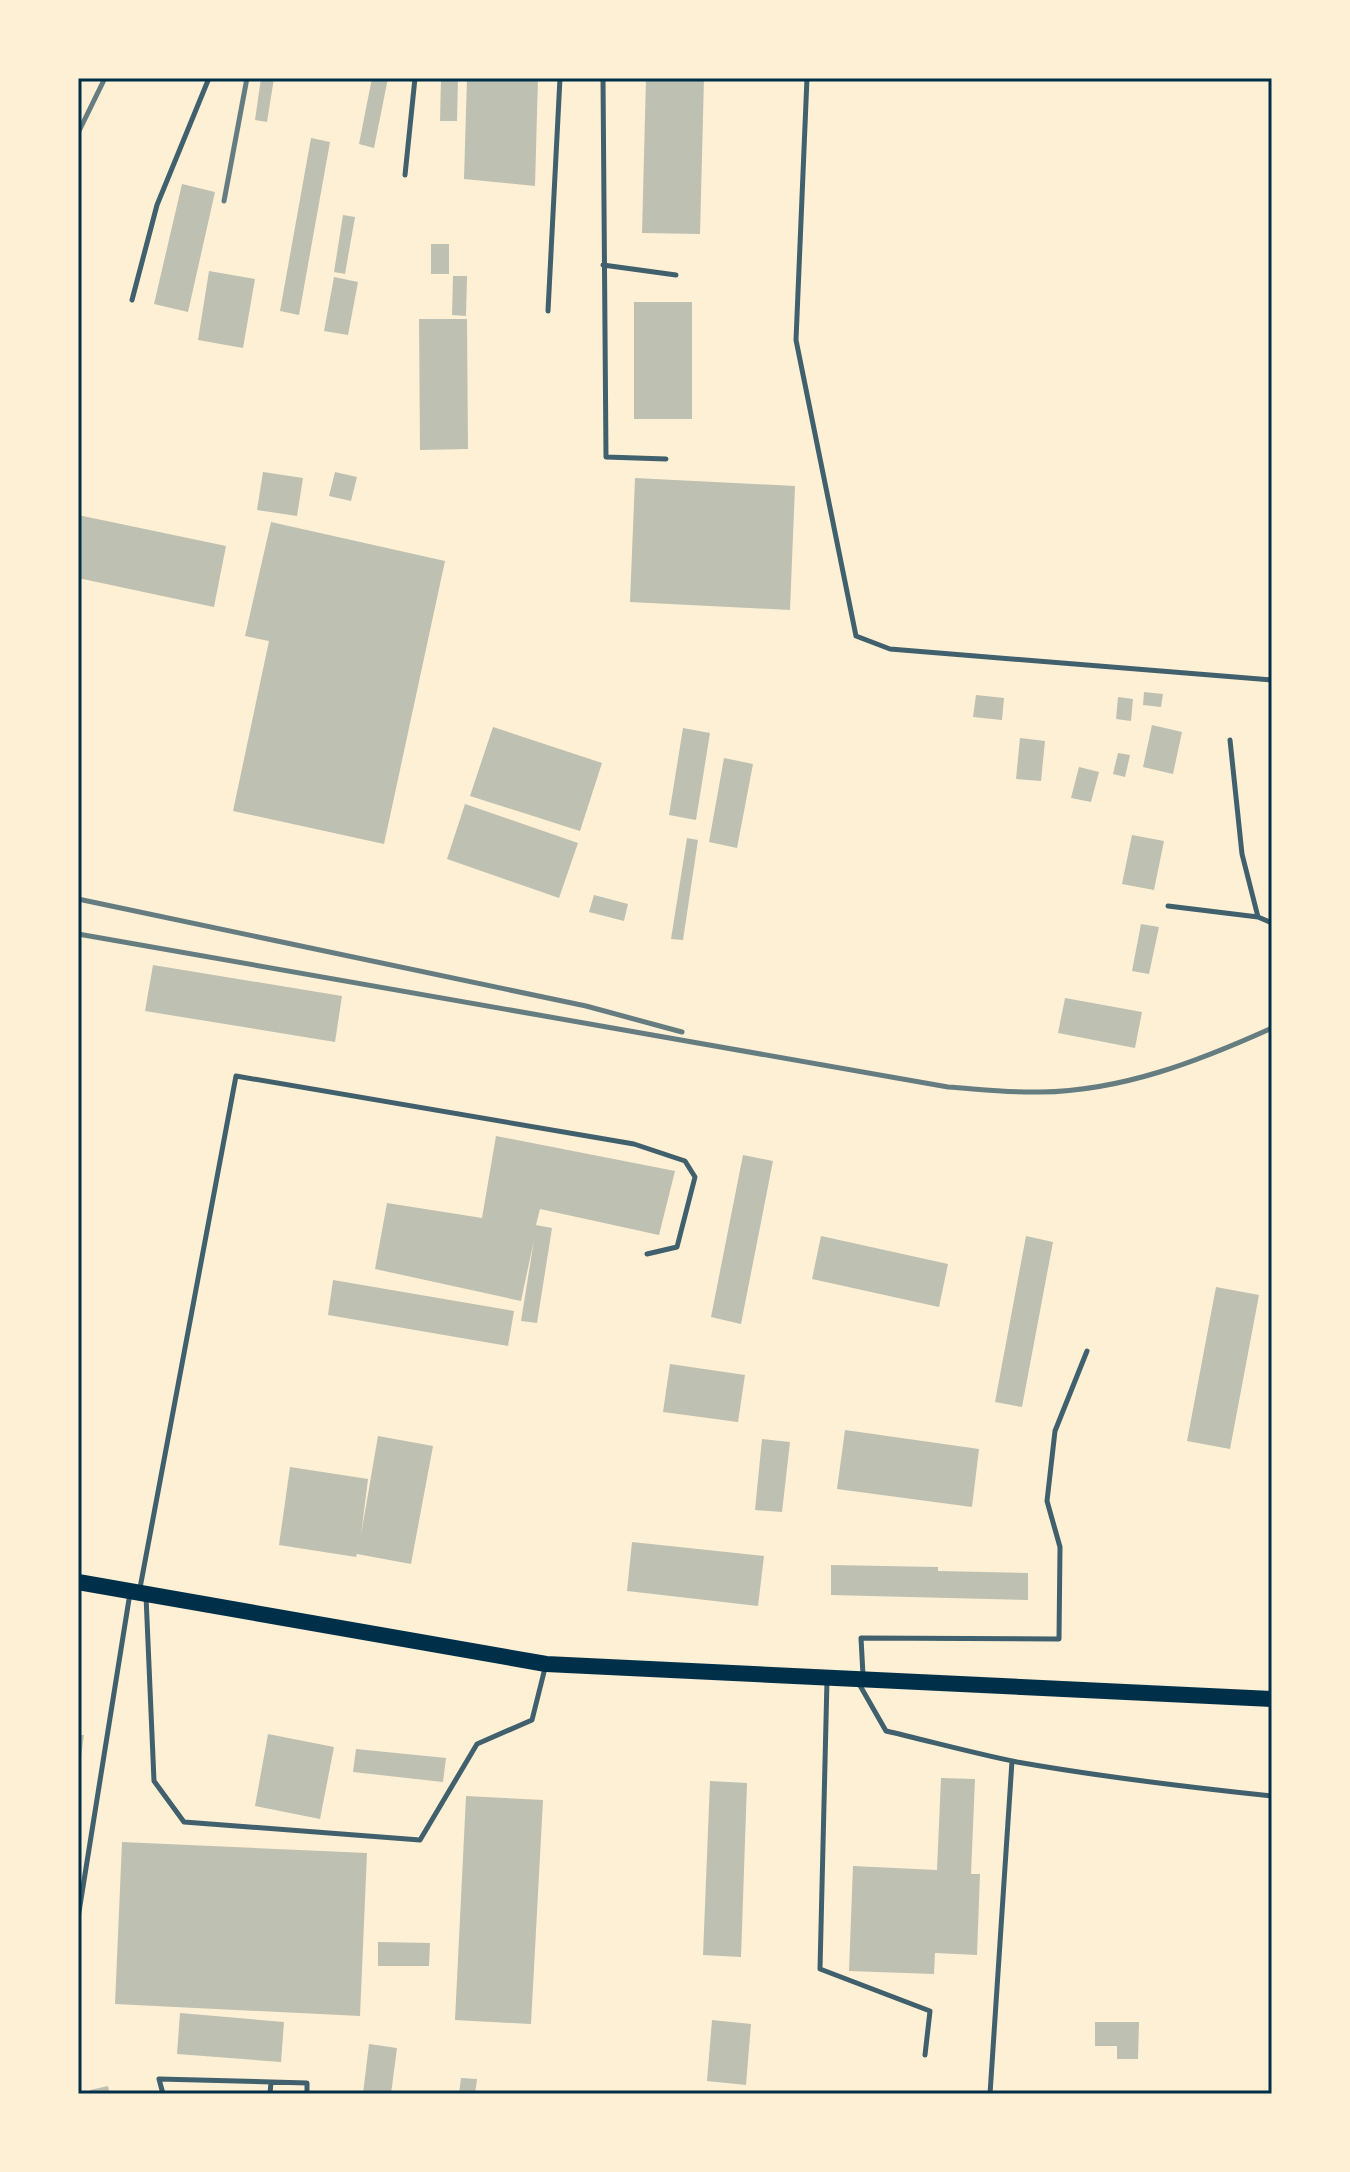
<svg xmlns="http://www.w3.org/2000/svg" width="1350" height="2172" viewBox="0 0 1350 2172" font-family="Ubuntu,sans-serif">
  <style>
    .building { fill: #bec0b2 }
    .lines { fill: none; stroke-linecap: round; stroke-linejoin: round }
    .service { stroke: #3f606c; stroke-width: 5 }
    .primary { stroke: #003049; stroke-width: 16 }
    .rail { stroke: #657d81; stroke-width: 5 }
    .neatline { fill: none; stroke: #003049; stroke-width: 3 }
  </style>
  <rect width="100%" height="100%" fill="#fdf0d5"/>
  <path class="building" d="M261,78H274L267,122L255,120Z
    M372,78H388L374,148L359,144Z
    M441,78H458L457,121H440Z
    M467,78H538L535,186L464,179Z
    M646,78H704L700,234L642,233Z
    M311,138L330,142L299,315L280,311Z
    M182,184L215,192L188,312L154,304Z
    M343,215L355,217L345,274L334,272Z
    M431,244H449V274H431Z
    M209,271L255,279L243,348L198,340Z
    M453,276H467L466,316L452,315Z
    M334,277L358,282L348,335L324,331Z
    M634,302H692V419H634Z
    M419,319H467L468,449L420,450Z
    M263,472L303,478L297,516L257,510Z
    M335,472L357,477L351,501L329,496Z
    M635,478L795,486L790,610L630,602Z
    M78,515L226,546L214,607L78,578Z
    M271,522L445,561L384,844L233,811L269,641L245,636Z
    M1144,692L1163,694L1161,707L1143,705Z
    M976,695L1004,698L1002,720L973,717Z
    M1118,697L1133,699L1131,721L1116,719Z
    M1152,725L1182,732L1173,774L1143,767Z
    M493,727L602,763L580,831L470,796Z
    M683,728L710,733L696,820L669,815Z
    M1020,738L1045,741L1041,781L1016,779Z
    M1118,753L1130,755L1125,777L1113,774Z
    M724,758L753,764L737,848L709,842Z
    M1079,767L1099,772L1091,802L1071,798Z
    M465,804L578,843L559,898L447,859Z
    M1132,835L1164,841L1154,890L1122,884Z
    M687,838L698,840L683,940L671,939Z
    M594,895L628,904L624,921L589,912Z
    M1141,924L1159,927L1149,974L1132,971Z
    M153,965L342,996L335,1042L145,1011Z
    M1065,998L1142,1012L1135,1048L1058,1033Z
    M496,1136L675,1171L659,1235L540,1209L536,1225L552,1228L537,1323L521,1321L534,1240L521,1301L375,1269L387,1203L482,1218Z
    M743,1155L773,1161L741,1324L711,1317Z
    M821,1236L948,1264L939,1307L812,1279Z
    M1026,1236L1053,1242L1022,1407L995,1402Z
    M333,1280L514,1311L508,1346L328,1315Z
    M1216,1287L1259,1295L1230,1449L1187,1441Z
    M670,1364L745,1375L738,1422L663,1412Z
    M845,1430L979,1449L972,1507L837,1489Z
    M378,1436L433,1446L411,1564L357,1554L356,1557L279,1545L290,1467L368,1479L361,1535Z
    M762,1439L790,1442L782,1512L755,1510Z
    M632,1542L764,1556L758,1606L627,1591Z
    M831,1565L938,1567V1571L1028,1573V1600L831,1595Z
    M268,1734L334,1747L320,1819L255,1806Z
    M78,1735H84L80,1765H78Z
    M356,1749L446,1758L443,1782L353,1772Z
    M941,1778L975,1779L971,1874H980L977,1955L935,1953L934,1974L849,1971L853,1866L937,1870Z
    M710,1781L747,1783L741,1957L703,1955Z
    M466,1796L543,1800L531,2024L455,2020Z
    M122,1842L367,1853L360,2016L115,2004Z
    M378,1942L430,1943L429,1966H378Z
    M180,2013L284,2022L281,2062L177,2054Z
    M712,2020L751,2024L746,2085L707,2081Z
    M1095,2022H1139L1138,2059H1117V2046H1095Z
    M369,2044L397,2048L391,2094H363Z
    M461,2078L477,2079L475,2094H459Z
    M108,2086L110,2094H90V2090Z"/>
  <g class="lines">
    <path class="service" d="M603,78L606,457L666,459
      M807,78L796,340L856,636L890,649L1272,680
      M405,175L415,78
      M603,265L676,275
      M132,300L157,205L209,78
      M548,311L560,78
      M1230,740L1242,854L1258,917
      M1168,906L1258,917L1272,923
      M140,1588L236,1076L634,1144L685,1161L695,1177L677,1247L647,1254
      M146,1596L154,1781L184,1822L420,1840L477,1744L532,1720L545,1668
      M863,1675L861,1638L1059,1639L1060,1547L1047,1501L1055,1431L1087,1351
      M827,1680L820,1969L930,2011L925,2055
      M858,1682L886,1731C929,1741 973,1753 1017,1762C1102,1777 1186,1787 1272,1796
      M78,1918L130,1593
      M163,2094L159,2079L307,2083V2094
      M270,2094L271,2082
      M990,2094L1012,1761"/>
    <path class="primary" d="M78,1582L546,1664L1272,1699"/>
    <path class="rail" d="M78,133L105,78
      M224,201L247,78
      M78,899L586,1006L682,1032
      M78,934L948,1087C978,1089 1010,1093 1041,1092C1122,1091 1199,1061 1272,1028"/>
  </g>
  <rect width="1350" height="2172" fill="none" stroke="#fdf0d5" stroke-width="160"/>
  <rect x="80" y="80" width="1190" height="2012" class="neatline"/>
</svg>
